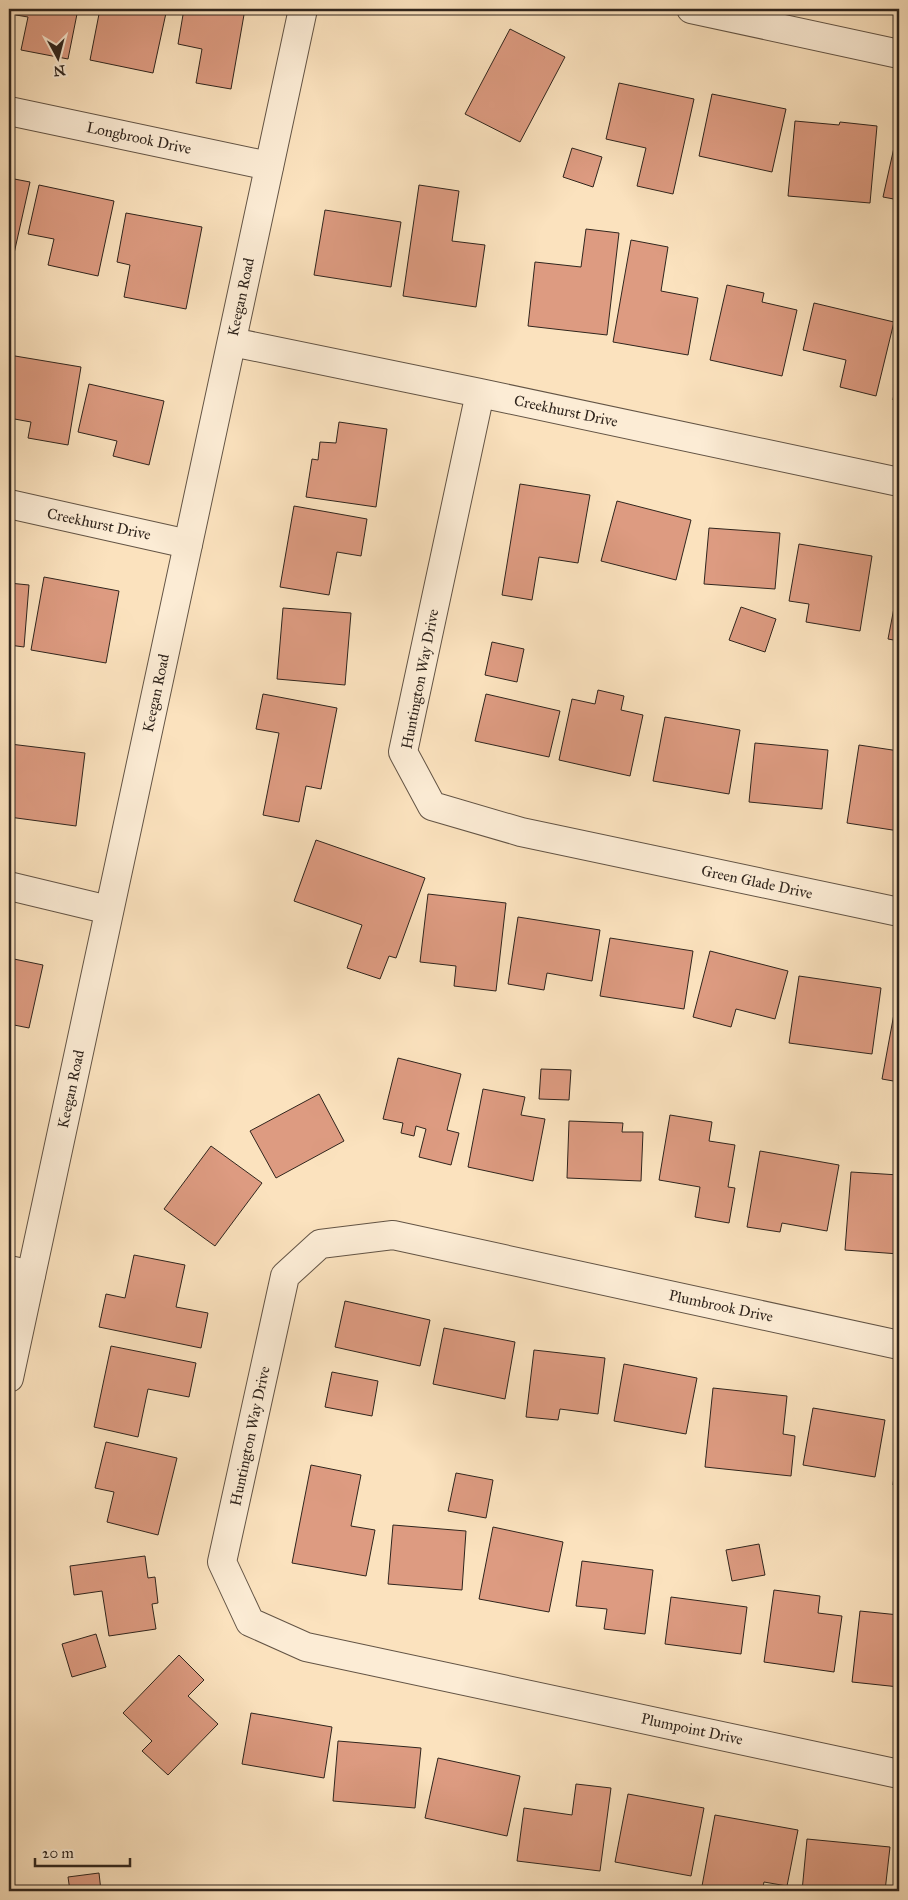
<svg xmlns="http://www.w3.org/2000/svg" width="908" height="1900" viewBox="0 0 908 1900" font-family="'IM FELL Great Primer',serif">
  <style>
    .building { fill: #dd9b81; stroke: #30251d }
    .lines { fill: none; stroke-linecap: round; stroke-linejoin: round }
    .minor-casing { stroke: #635445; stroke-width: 30 }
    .tertiary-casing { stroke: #635445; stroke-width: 30 }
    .minor { stroke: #fcecd5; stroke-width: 28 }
    .tertiary { stroke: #fcecd5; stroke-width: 28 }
    .labels { text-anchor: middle; stroke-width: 4; stroke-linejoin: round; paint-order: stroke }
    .street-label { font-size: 15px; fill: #30251d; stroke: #fcecd5 }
  </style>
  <rect width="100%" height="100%" fill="#fbe2be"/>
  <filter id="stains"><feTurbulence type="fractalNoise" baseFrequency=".004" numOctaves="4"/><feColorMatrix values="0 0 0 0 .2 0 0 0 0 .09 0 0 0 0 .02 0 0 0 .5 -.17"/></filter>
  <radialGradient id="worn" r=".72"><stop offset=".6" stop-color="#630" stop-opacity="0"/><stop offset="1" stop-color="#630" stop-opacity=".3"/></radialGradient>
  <path class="building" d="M17,9H78L68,59L21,50L28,17L16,15Z
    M100,9H143L166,13L153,73L90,60Z
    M184,9H245L231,89L196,83L202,49L178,44Z
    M510,29L565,57L520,142L465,114Z
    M619,83L694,99L673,194L637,186L646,148L606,139Z
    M712,94L786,109L772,172L699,156Z
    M795,121L839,125L840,122L877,126L870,203L788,196Z
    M897,134H899V200L883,197Z
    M572,148L602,157L593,187L563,177Z
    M9,178L30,182L13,258L9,257Z
    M39,185L114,201L98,276L48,265L54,239L28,234Z
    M419,185L459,191L452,241L485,245L476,307L403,296Z
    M325,210L401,222L391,287L314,275Z
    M126,213L202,227L186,309L124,297L130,265L117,262Z
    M586,229L619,233L607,335L528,326L535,262L581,267Z
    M631,240L668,247L661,291L698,298L688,355L613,342Z
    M727,285L764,293L762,302L797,310L782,376L710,360Z
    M814,303L894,322L876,396L840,387L846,360L803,350Z
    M9,355L81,367L68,445L28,438L31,422L9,418Z
    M899,361V401L893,400Z
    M89,384L164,401L149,465L113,456L117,441L78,432Z
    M339,422L387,429L376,507L306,497L312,459L318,460L320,442L336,443Z
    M520,484L590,495L578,563L539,557L532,600L502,595Z
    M617,501L691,520L676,580L601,561Z
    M294,506L367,519L361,556L337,552L329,595L280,587Z
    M709,528L780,533L775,589L704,584Z
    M799,544L872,556L860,631L806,622L809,604L789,601Z
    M44,577L119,591L106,663L31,650Z
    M899,582V641L888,639Z
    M9,583L29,585L24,647L9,645Z
    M741,607L776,619L765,652L729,640Z
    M283,608L351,613L345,685L277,679Z
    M492,642L524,649L517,682L485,675Z
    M598,690L624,696L621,710L643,715L630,776L559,760L572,699L595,704Z
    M263,694L337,708L321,789L306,786L299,822L263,815L279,733L256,729Z
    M486,694L560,711L549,757L475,741Z
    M665,717L740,730L729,794L653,781Z
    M755,743L828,750L822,809L749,802Z
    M10,744L85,753L76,826L9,817Z
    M859,745L899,751V831L847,823Z
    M316,840L425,878L396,958L389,956L380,979L347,968L362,925L294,901Z
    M428,894L506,903L496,991L454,986L456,966L420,962Z
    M518,917L600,930L592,981L547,973L544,990L508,984Z
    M610,938L693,951L684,1009L600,996Z
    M710,951L788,971L775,1019L736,1009L731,1027L693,1017Z
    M9,958L43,965L29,1028L9,1024Z
    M799,976L881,988L872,1054L789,1043Z
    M898,992L899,993V1082L882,1079Z
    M398,1058L461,1074L447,1130L459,1133L451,1165L419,1157L426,1129L416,1126L414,1136L401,1133L403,1123L383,1119Z
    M541,1069L571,1070L569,1100L539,1099Z
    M483,1089L525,1097L521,1115L545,1119L533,1181L468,1167Z
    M319,1094L344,1141L276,1178L250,1131Z
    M670,1115L712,1122L709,1141L735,1145L728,1187L735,1188L729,1223L695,1217L700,1187L659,1180Z
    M569,1121L623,1123L622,1132H643L641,1181L567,1178Z
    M211,1146L262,1183L215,1246L164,1209Z
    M760,1151L839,1165L827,1231L782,1223L780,1232L747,1227Z
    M851,1172L899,1175L897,1198H899V1254L845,1250Z
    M134,1255L185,1265L176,1307L208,1313L201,1348L99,1327L106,1294L125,1298Z
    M345,1301L430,1320L420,1366L335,1347Z
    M444,1328L515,1342L505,1399L433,1384Z
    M111,1346L196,1363L189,1397L148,1389L138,1437L94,1427Z
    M534,1350L605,1358L598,1414L560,1409L558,1420L526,1417Z
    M624,1364L697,1378L686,1434L614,1421Z
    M332,1372L378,1381L372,1416L325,1407Z
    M713,1388L787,1396L783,1434L795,1436L791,1476L705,1467Z
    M813,1408L885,1420L875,1477L803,1465Z
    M899,1428V1485H893Z
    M106,1442L177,1458L158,1535L107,1522L114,1492L95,1488Z
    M311,1465L361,1475L351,1526L375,1530L366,1576L292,1563Z
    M456,1473L493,1480L486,1518L448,1511Z
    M393,1525L466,1531L462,1590L388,1584Z
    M493,1527L563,1542L549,1612L479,1599Z
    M759,1544L765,1575L732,1581L726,1550Z
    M145,1556L148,1578L155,1577L158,1603L152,1604L156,1629L109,1636L102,1591L74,1595L70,1566Z
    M582,1561L653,1570L645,1634L604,1629L607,1609L576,1606Z
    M774,1590L820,1596L818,1613L842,1616L834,1672L764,1662Z
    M671,1597L747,1607L741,1654L665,1644Z
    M860,1611L899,1615V1687L852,1682Z
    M96,1634L106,1667L72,1677L62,1644Z
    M179,1655L204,1680L188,1696L218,1724L168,1775L142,1751L152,1741L123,1713Z
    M251,1713L332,1727L324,1778L242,1764Z
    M338,1741L421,1748L415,1808L333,1801Z
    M438,1758L520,1776L507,1836L425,1818Z
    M576,1784L611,1788L600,1871L517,1861L524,1808L572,1815Z
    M628,1794L704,1808L691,1876L615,1862Z
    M715,1815L798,1830L787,1886L764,1882L762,1891H733L702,1886Z
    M807,1839L890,1847L885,1891H802Z
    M99,1873L101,1891H70L68,1877Z"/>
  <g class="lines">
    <g class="minor-casing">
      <path id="minor" d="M691,9L899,54
        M9,111L269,166
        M232,342L480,393L899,482
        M480,393L403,752L432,806L521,832L899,912
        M9,504L188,544
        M9,886L109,910
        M9,1270L31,1275
        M899,1345L393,1235L320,1244L285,1276L222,1562L250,1622L306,1647L899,1774"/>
    </g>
    <g class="tertiary-casing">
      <path id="tertiary" d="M9,1378L303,9"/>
    </g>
    <use href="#minor" class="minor"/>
    <use href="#tertiary" class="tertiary"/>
  </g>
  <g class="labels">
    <g class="street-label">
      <text transform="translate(139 138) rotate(12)" y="5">Longbrook Drive</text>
      <text transform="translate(241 297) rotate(-78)" y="5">Keegan Road</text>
      <text transform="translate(566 411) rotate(12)" y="5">Creekhurst Drive</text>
      <text transform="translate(99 524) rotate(12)" y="5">Creekhurst Drive</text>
      <text transform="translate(420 679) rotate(-79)" y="5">Huntington Way Drive</text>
      <text transform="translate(156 693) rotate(-78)" y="5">Keegan Road</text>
      <text transform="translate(757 882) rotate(12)" y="5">Green Glade Drive</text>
      <text transform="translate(71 1089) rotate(-78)" y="5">Keegan Road</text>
      <text transform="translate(721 1306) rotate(12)" y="5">Plumbrook Drive</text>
      <text transform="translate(250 1436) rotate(-78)" y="5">Huntington Way Drive</text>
      <text transform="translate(692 1729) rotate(12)" y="5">Plumpoint Drive</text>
    </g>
  </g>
  <rect width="908" height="1900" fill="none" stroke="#fbe2be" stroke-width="30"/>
  <rect x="10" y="10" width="888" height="1880" fill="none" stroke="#30251d" stroke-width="2.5"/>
  <rect x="15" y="15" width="878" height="1870" fill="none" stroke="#30251d"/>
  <g transform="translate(58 58) rotate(173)" stroke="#fcecd5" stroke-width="4" paint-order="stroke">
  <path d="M0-4L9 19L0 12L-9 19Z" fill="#30251d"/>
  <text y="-8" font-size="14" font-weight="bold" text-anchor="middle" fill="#30251d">N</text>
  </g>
  <path d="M35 1858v8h95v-8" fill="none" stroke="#30251d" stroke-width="2.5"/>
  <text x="42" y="1858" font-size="15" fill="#30251d" stroke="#fcecd5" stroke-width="4" paint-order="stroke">20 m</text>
  <rect width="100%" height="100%" filter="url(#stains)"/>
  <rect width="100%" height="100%" fill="url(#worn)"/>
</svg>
